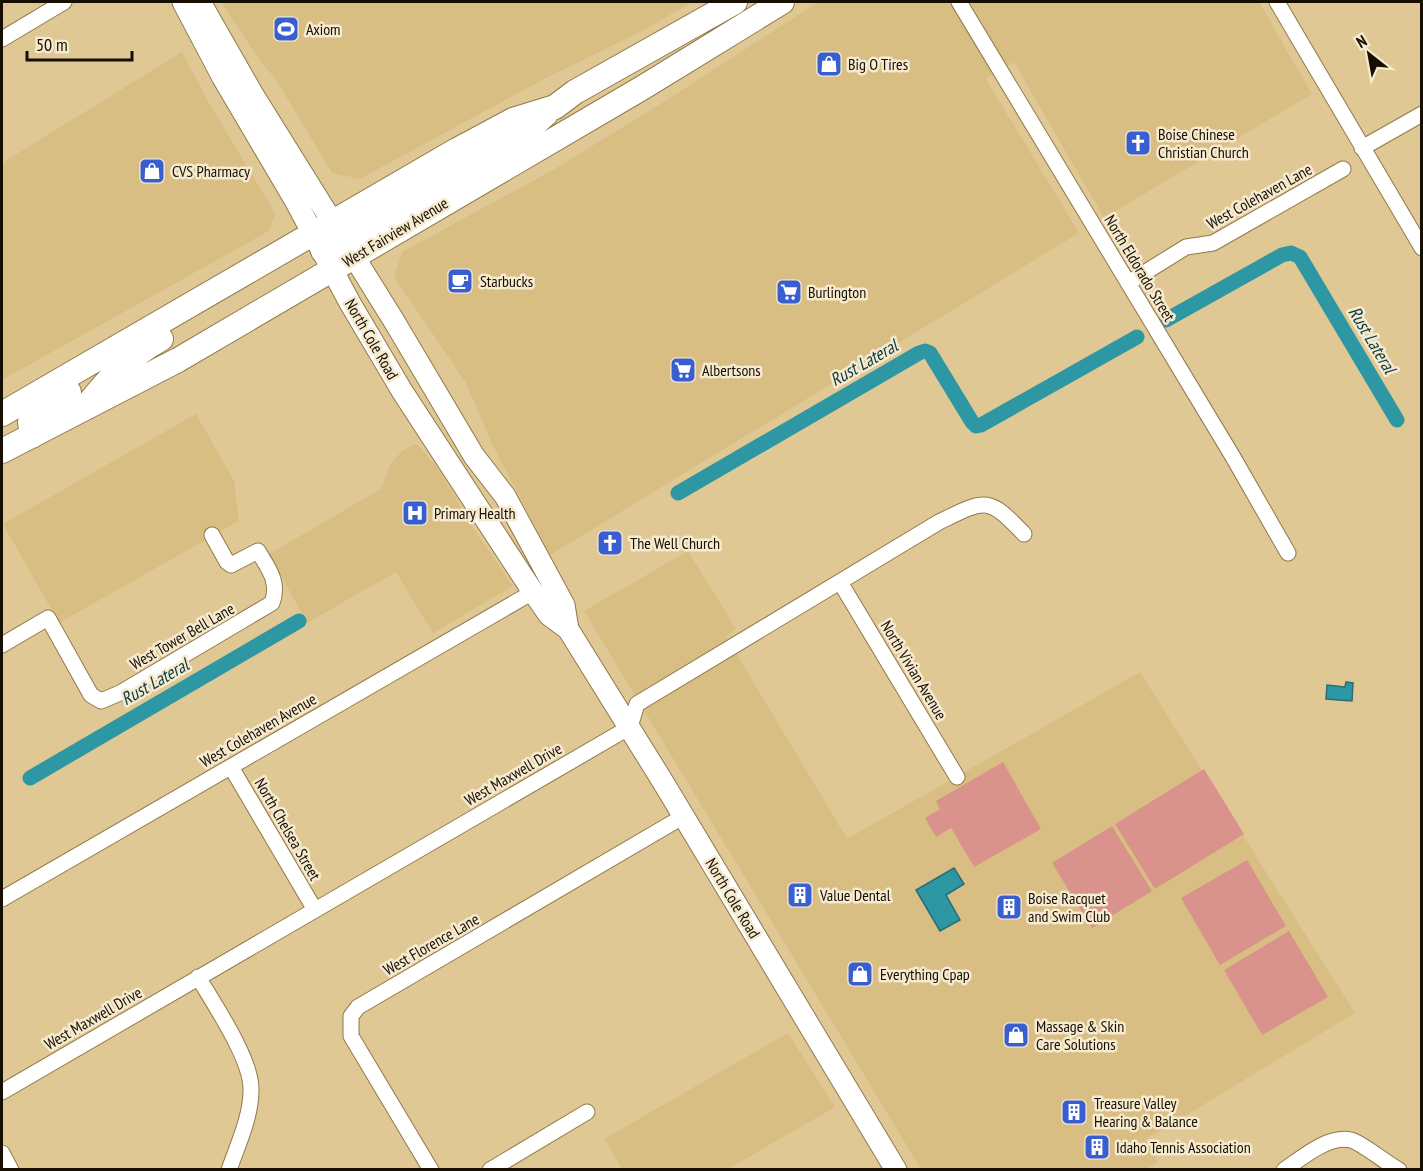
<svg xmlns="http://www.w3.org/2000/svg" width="1423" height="1171" viewBox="0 0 1423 1171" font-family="'PT Sans Narrow',sans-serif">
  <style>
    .built { fill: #d9be83 }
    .green { fill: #d9938c }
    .water { fill: #2d97a3; stroke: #266e72; stroke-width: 1.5 }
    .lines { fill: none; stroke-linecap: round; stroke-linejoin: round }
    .canal { stroke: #2d97a3; stroke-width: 15 }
    .minor-casing { stroke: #907948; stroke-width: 17 }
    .secondary-casing { stroke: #907948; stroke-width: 23 }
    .primary-casing { stroke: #907948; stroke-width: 26 }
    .minor { stroke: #fff; stroke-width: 15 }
    .secondary { stroke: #fff; stroke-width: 21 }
    .primary { stroke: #fff; stroke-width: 24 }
    .labels { text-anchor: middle; stroke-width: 5; stroke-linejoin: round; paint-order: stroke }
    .poi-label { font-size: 16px; fill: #160e00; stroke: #f6ead0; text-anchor: start }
    .street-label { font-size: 16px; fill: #160e00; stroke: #f6ead0 }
    .water-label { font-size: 18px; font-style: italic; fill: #093a3f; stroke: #f6ead0 }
  </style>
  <rect width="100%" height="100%" fill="#e0c894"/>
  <path class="built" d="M221,2H692L650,27L544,79L360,179L332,173L275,78L262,64Z
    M818,2H1259L1312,94L1104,218L1014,62L986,79L1079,233L550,555L493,446L466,383L394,277L402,252L553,170L662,103Z
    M182,52L209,103L275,213L269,231L2,380V163Z
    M196,414L234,481L239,521L59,623L3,524Z
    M414,444L419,446L437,467L472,526L513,586L433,633L396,572L307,623L269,554L381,489L390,465L401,452Z
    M688,551L736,629L726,636L847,839L1140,672L1355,1013L1145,1140L1158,1162L1147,1169H921L584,611Z
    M788,1033L835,1107L728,1169H622L604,1139Z"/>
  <path class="green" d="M1003,762L1041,829L974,867L951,828L936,837L925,818L940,809L936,801Z
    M1204,769L1244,834L1155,889L1115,824Z
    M1112,826L1152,891L1092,928L1052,863Z
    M1247,860L1286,926L1220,965L1181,898Z
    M1289,931L1328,997L1262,1035L1224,970Z"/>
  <path class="water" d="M1346,682L1353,683L1352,701L1326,699L1327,685L1345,687Z
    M954,868L964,884L946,895L960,920L940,931L916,890Z"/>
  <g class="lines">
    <path class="canal" d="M1166,320L1282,255L1291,253L1300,257L1397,420
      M678,493L919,353L925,351L930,353L972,422L976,426L981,425L1137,337
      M30,778L299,621"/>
    <g class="minor-casing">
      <path id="minor" d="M959,2L1233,457L1288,553
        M1277,2L1422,248
        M2,39L64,2
        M1362,148L1422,114
        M1128,283L1186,247L1213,243L1343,169
        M840,582L957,777
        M2,645L48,618L91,695L101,701L120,693L272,603C280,582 268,568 258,551L231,565L227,562L212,535
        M231,767L315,910
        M2,899L533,592
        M198,977C214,1004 252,1060 251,1090C251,1117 238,1144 229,1170
        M2,1092L630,727L637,704L939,522C986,499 988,496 1024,534
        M2,1153L11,1170
        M431,1170L351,1036V1016L358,1007L684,816
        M490,1170L587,1112
        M1284,1170C1302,1158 1328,1135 1351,1140C1362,1143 1386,1163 1399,1170"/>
    </g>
    <g class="secondary-casing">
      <path id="secondary" d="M183,2L223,78L296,202L350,303L402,391L533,592L549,615L568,629L663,782L896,1170
        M200,2L252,93L394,321L474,456L505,496L564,605L568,629"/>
    </g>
    <g class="primary-casing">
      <path id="primary" d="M323,251L522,135L546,114
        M89,403C111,375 129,357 161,339
        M2,414L457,150L513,120L555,107L575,92L735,2
        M32,436L30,422L35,415L69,392
        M2,451L178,360L642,88L782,2"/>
    </g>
    <use href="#minor" class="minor"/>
    <use href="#secondary" class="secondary"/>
    <use href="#primary" class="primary"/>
  </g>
  <defs>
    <g id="stadium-square" transform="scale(1.35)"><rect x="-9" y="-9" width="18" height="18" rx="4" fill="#385ecf" stroke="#f6ead0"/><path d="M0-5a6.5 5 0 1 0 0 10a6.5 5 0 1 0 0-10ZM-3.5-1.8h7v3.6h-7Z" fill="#fff"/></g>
    <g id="shop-square" transform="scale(1.35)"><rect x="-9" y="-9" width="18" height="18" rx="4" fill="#385ecf" stroke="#f6ead0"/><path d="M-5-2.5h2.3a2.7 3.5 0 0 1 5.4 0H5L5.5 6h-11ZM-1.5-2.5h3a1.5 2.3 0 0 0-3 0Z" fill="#fff"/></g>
    <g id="church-square" transform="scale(1.35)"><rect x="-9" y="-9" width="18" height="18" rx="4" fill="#385ecf" stroke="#f6ead0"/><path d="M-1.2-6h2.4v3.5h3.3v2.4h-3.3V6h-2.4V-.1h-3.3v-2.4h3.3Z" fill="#fff"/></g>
    <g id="cafe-square" transform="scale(1.35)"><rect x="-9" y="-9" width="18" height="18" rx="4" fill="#385ecf" stroke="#f6ead0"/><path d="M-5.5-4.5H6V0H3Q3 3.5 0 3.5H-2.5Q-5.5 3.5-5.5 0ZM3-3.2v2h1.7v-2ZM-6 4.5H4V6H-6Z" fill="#fff"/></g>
    <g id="supermarket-square" transform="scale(1.35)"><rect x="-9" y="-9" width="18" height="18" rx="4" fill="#385ecf" stroke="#f6ead0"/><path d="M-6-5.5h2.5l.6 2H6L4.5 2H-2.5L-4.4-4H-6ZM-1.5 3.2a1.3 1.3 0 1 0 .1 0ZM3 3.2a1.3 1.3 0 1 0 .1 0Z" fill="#fff"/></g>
    <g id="hospital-square" transform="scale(1.35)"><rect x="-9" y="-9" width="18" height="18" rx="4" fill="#385ecf" stroke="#f6ead0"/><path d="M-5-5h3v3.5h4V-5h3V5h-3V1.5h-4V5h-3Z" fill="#fff"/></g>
    <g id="building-square" transform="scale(1.35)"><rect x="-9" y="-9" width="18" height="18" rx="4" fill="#385ecf" stroke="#f6ead0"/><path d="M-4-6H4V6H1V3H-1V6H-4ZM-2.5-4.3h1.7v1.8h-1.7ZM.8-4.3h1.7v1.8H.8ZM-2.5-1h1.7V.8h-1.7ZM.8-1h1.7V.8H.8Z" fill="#fff"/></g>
  </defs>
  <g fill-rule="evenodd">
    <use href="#stadium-square" x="286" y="29"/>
    <use href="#shop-square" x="829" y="64"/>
    <use href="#church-square" x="1138" y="143"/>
    <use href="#shop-square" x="152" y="171"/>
    <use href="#cafe-square" x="460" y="281"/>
    <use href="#supermarket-square" x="789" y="292"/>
    <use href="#supermarket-square" x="683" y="370"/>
    <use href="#hospital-square" x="415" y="513"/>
    <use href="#church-square" x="610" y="543"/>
    <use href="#building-square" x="800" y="895"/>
    <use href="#building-square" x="1009" y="907"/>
    <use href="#shop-square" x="860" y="974"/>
    <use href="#shop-square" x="1016" y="1035"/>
    <use href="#building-square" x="1074" y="1112"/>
    <use href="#building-square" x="1097" y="1147"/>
  </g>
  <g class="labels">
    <g class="poi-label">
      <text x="306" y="35">Axiom</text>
      <text x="848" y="70">Big O Tires</text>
      <text x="1158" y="140">Boise Chinese<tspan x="1158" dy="18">Christian Church</tspan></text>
      <text x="172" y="177">CVS Pharmacy</text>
      <text x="480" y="287">Starbucks</text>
      <text x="808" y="298">Burlington</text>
      <text x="702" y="376">Albertsons</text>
      <text x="434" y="519">Primary Health</text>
      <text x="630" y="549">The Well Church</text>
      <text x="820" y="901">Value Dental</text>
      <text x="1028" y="904">Boise Racquet<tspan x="1028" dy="18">and Swim Club</tspan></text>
      <text x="880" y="980">Everything Cpap</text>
      <text x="1036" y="1032">Massage &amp; Skin<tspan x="1036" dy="18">Care Solutions</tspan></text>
      <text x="1094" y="1109">Treasure Valley<tspan x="1094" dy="18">Hearing &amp; Balance</tspan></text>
      <text x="1116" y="1153">Idaho Tennis Association</text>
    </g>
    <g class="street-label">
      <text transform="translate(1259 196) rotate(-29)" y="6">West Colehaven Lane</text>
      <text transform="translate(395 232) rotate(-31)" y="6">West Fairview Avenue</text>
      <text transform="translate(1140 268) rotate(59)" y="6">North Eldorado Street</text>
      <text transform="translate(372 339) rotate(60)" y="6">North Cole Road</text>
      <text transform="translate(182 636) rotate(-30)" y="6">West Tower Bell Lane</text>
      <text transform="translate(914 670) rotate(59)" y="6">North Vivian Avenue</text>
      <text transform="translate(258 730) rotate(-30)" y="6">West Colehaven Avenue</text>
      <text transform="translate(513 774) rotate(-30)" y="6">West Maxwell Drive</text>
      <text transform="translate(288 829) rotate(60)" y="6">North Chelsea Street</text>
      <text transform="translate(733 898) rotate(59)" y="6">North Cole Road</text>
      <text transform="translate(431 944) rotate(-30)" y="6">West Florence Lane</text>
      <text transform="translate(93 1018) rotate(-30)" y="6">West Maxwell Drive</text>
    </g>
    <g class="water-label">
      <text transform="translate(1372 340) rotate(59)" y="6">Rust Lateral</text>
      <text transform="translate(864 363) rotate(-30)" y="6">Rust Lateral</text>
      <text transform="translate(155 682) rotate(-30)" y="6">Rust Lateral</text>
    </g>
  </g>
  <rect width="1423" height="1171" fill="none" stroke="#160e00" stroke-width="6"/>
  <g transform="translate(1369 54) rotate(329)" stroke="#f6ead0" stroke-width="4.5" paint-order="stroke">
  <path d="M0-4.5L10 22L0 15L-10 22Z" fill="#160e00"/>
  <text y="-9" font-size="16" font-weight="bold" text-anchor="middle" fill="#160e00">N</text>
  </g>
  <path d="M27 51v9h105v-9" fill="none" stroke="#160e00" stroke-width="3"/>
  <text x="36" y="51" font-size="18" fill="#160e00" stroke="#f6ead0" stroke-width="4.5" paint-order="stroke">50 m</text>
</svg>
